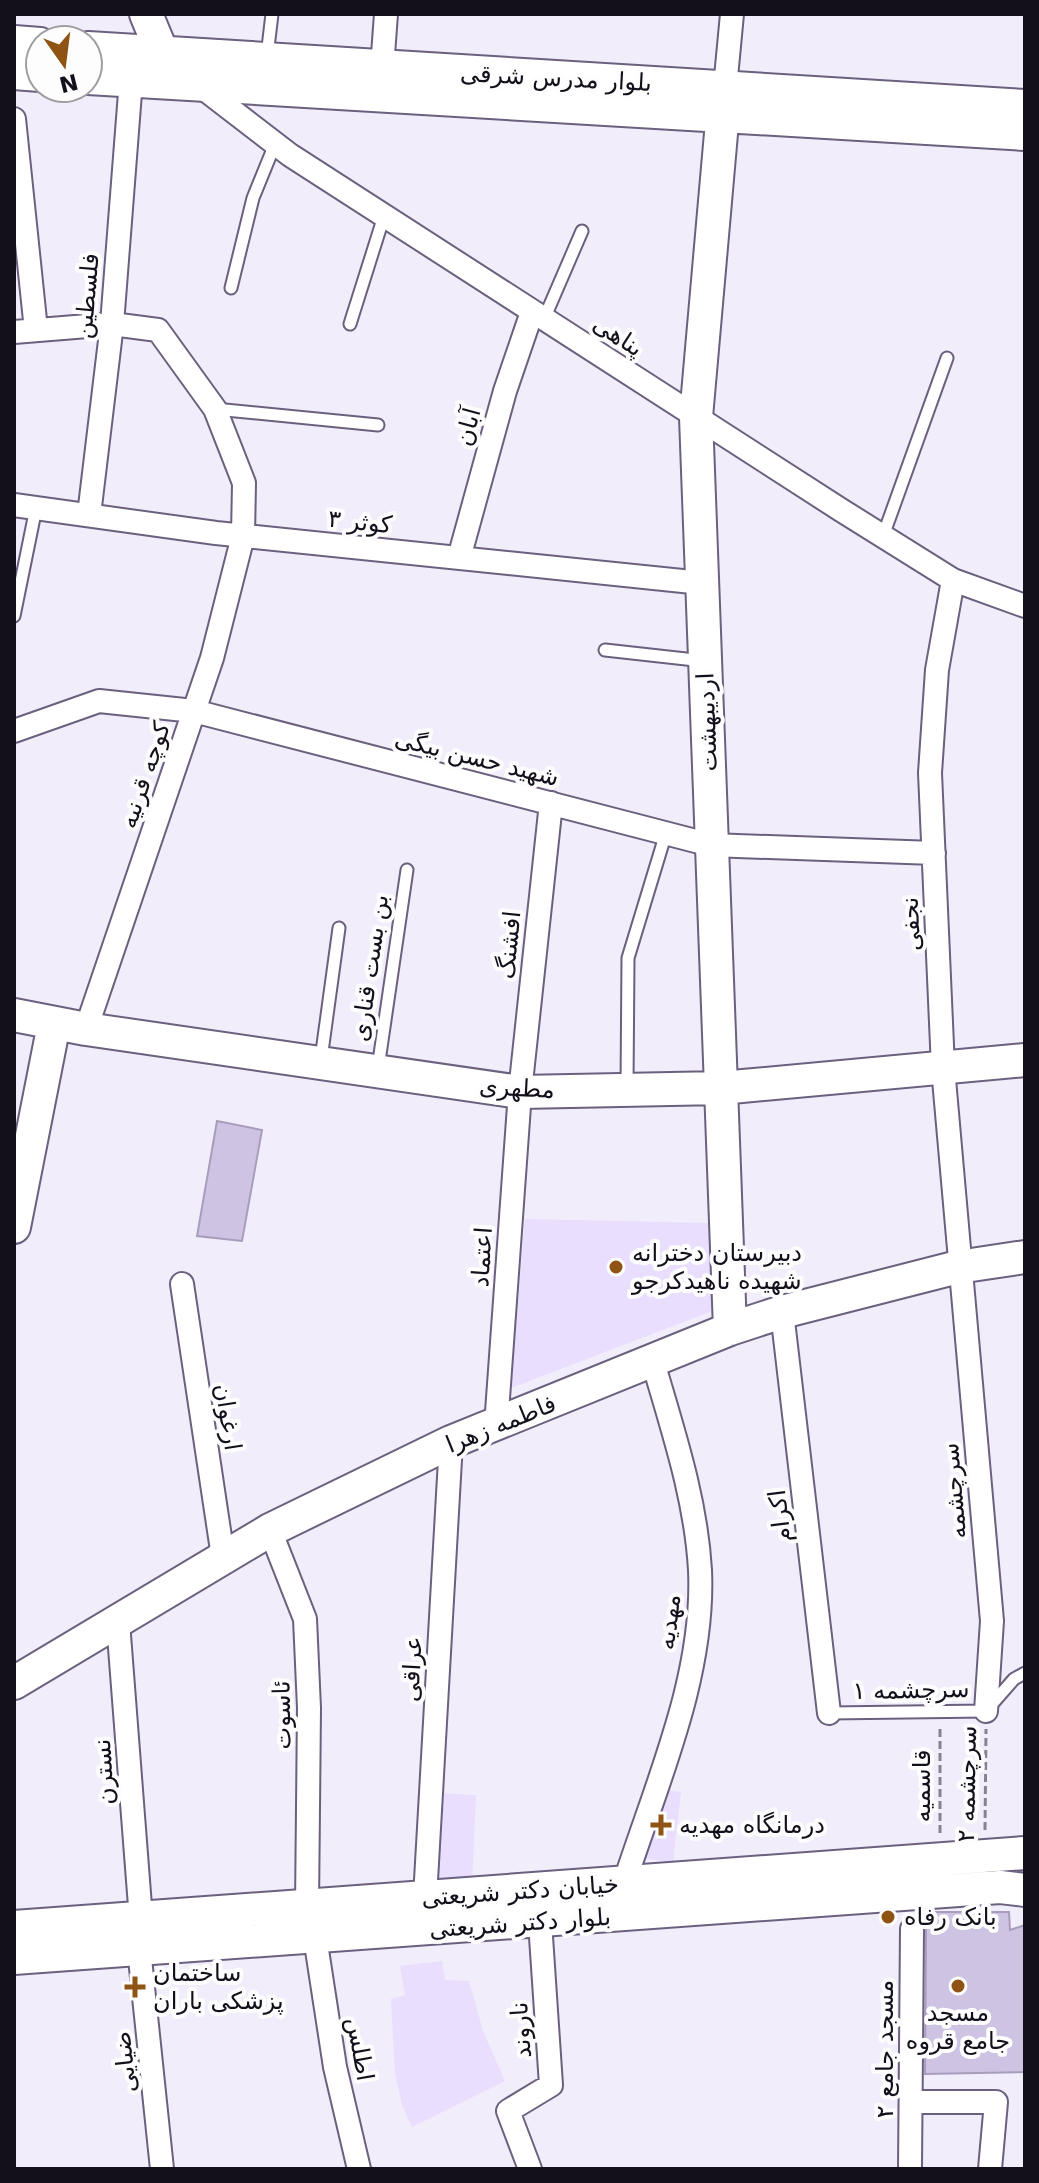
<svg xmlns="http://www.w3.org/2000/svg" width="1039" height="2183" viewBox="0 0 1039 2183" font-family="'DejaVu Sans','Noto Sans Arabic',sans-serif">
  <style>
    .built { fill: #e9defe }
    .building { fill: #cfc3e4; stroke: #a89dbc; stroke-width: 2 }
    .lines { fill: none; stroke-linecap: round; stroke-linejoin: round }
    .lane-casing { stroke: #6b607d; stroke-width: 15 }
    .street-casing { stroke: #6b607d; stroke-width: 26 }
    .secondary-casing { stroke: #6b607d; stroke-width: 36 }
    .path { stroke: #86828e; stroke-width: 3; stroke-dasharray: 8 4; stroke-linecap: butt }
    .lane { stroke: #fff; stroke-width: 11 }
    .street { stroke: #fff; stroke-width: 22 }
    .secondary { stroke: #fff; stroke-width: 32 }
    .poi-dot { fill: #8f5413; stroke: #fdfdfd; stroke-width: 3 }
    .labels { text-anchor: middle; stroke-width: 8; stroke-linejoin: round; paint-order: stroke }
    .street-label { font-size: 24px; fill: #14101b; stroke: #fdfdfd }
    .poi-label { font-size: 24px; fill: #14101b; stroke: #fdfdfd; text-anchor: start }
  </style>
  <rect width="100%" height="100%" fill="#f1edfa"/>
  <path class="built" d="M525,1219L710,1223L712,1311L511,1388Z
    M649,1788L681,1792L673,1862L640,1858Z
    M436,1793L476,1795L472,1884L433,1882Z
    M442,1961L445,1980L469,1981L483,2031L505,2081L412,2127L402,2105L395,2074L391,1999L405,1995L400,1966Z"/>
  <path class="building" d="M217,1121L262,1130L242,1241L197,1236Z
    M920,1912H1009L1010,1930L1025,1925V2072L925,2074L926,1929Z"/>
  <g class="lines">
    <g class="lane-casing">
      <path id="lane" d="M267,56L272,14
        M231,288L253,198L275,144
        M544,319L582,231
        M350,324L384,216
        M215,409L378,425
        M883,536L947,358
        M14,616L36,508
        M605,650L704,661
        M321,1059L339,928
        M378,1068L407,870
        M627,1087L628,958L666,833
        M829,1713L986,1711L1014,1679L1025,1673"/>
    </g>
    <g class="street-casing">
      <path id="street" d="M382,68L386,14
        M199,85L290,155L841,510L953,580L1025,606
        M725,88L732,14
        M14,119L36,330
        M14,332L112,324L158,330L215,409L244,483L243,536L212,658L86,1029
        M14,505L216,533L702,583
        M89,515L112,324L131,80
        M459,558L505,391L532,312
        M953,580L937,670L930,773L943,1068L992,1621L986,1711
        M14,731L99,701L194,711L711,845L934,853
        M182,1284L223,1557
        M782,1312L829,1713
        M496,1426L520,1092L551,803
        M270,1530L305,1619L309,1708L307,1907
        M118,1622L141,1919
        M624,1884C656,1784 705,1677 700,1570C696,1499 673,1431 653,1362
        M425,1898L451,1442
        M315,1937L335,2067L359,2169
        M139,1949L162,2169
        M911,2102H996L990,2169
        M530,2169L508,2111L551,2085L540,1922
        M910,2169L912,1929"/>
    </g>
    <g class="secondary-casing">
      <path id="secondary" d="M146,14L163,55
        M14,42L40,44
        M88,48L1025,106
        M14,73L40,75
        M88,78L1025,134
        M725,88L696,417L730,1329
        M14,1015L86,1029L520,1092L721,1088L1025,1060
        M14,1227L54,1024
        M14,1683L270,1530L451,1442L730,1329L782,1312L958,1267L1025,1257
        M14,1927L1025,1853
        M14,1958L1000,1887L1025,1890"/>
    </g>
    <path class="path" d="M985,1830L986,1729
      M940,1833V1725"/>
    <use href="#lane" class="lane"/>
    <use href="#street" class="street"/>
    <use href="#secondary" class="secondary"/>
  </g>
  <g class="poi-dot">
    <circle cx="616" cy="1267" r="8"/>
    <path d="M657 1813h8v8h8v8h-8v8h-8v-8h-8v-8h8z"/>
    <circle cx="888" cy="1917" r="8"/>
    <circle cx="958" cy="1986" r="8"/>
    <path d="M131 1975h8v8h8v8h-8v8h-8v-8h-8v-8h8z"/>
  </g>
  <g class="labels">
    <g class="street-label">
      <text transform="translate(556 78) rotate(3)" y="8">بلوار مدرس شرقی</text>
      <text transform="translate(87 296) rotate(-85)" y="8">فلسطین</text>
      <text transform="translate(618 336) rotate(33)" y="8">پناهی</text>
      <text transform="translate(468 427) rotate(-75)" y="8">آبان</text>
      <text transform="translate(360 522) rotate(6)" y="8">کوثر ۳</text>
      <text transform="translate(707 722) rotate(-92)" y="8">اردیبهشت</text>
      <text transform="translate(477 758) rotate(14)" y="8">شهید حسن بیگی</text>
      <text transform="translate(145 775) rotate(-71)" y="8">کوچه قرنیه</text>
      <text transform="translate(911 924) rotate(-93)" y="8">نجفی</text>
      <text transform="translate(509 945) rotate(-84)" y="8">افشنگ</text>
      <text transform="translate(370 968) rotate(-82)" y="8">بن بست قناری</text>
      <text transform="translate(517 1088) rotate(3)" y="8">مطهری</text>
      <text transform="translate(482 1257) rotate(-86)" y="8">اعتماد</text>
      <text transform="translate(228 1417) rotate(81)" y="8">ارغوان</text>
      <text transform="translate(501 1424) rotate(-22)" y="8">فاطمه زهرا</text>
      <text transform="translate(954 1491) rotate(-95)" y="8">سرچشمه</text>
      <text transform="translate(780 1516) rotate(-97)" y="8">اکرام</text>
      <text transform="translate(669 1622) rotate(-83)" y="8">مهدیه</text>
      <text transform="translate(412 1669) rotate(-87)" y="8">عراقی</text>
      <text transform="translate(911 1690) rotate(-1)" y="8">سرچشمه ۱</text>
      <text transform="translate(282 1715) rotate(-91)" y="8">ئاسوت</text>
      <text transform="translate(104 1772) rotate(-94)" y="8">نسترن</text>
      <text transform="translate(967 1784) rotate(-89)" y="8">سرچشمه ۲</text>
      <text transform="translate(922 1786) rotate(-90)" y="8">قاسمیه</text>
      <text transform="translate(520 1891) rotate(-4)" y="8">خیابان دکتر شریعتی</text>
      <text transform="translate(520 1923) rotate(-4)" y="8">بلوار دکتر شریعتی</text>
      <text transform="translate(521 2030) rotate(-94)" y="8">ناروند</text>
      <text transform="translate(360 2049) rotate(80)" y="8">اطلس</text>
      <text transform="translate(885 2049) rotate(-90)" y="8">مسجد جامع ۲</text>
      <text transform="translate(125 2062) rotate(-96)" y="8">ضیایی</text>
    </g>
    <g class="poi-label">
      <text x="632" y="1261">دبیرستان دخترانه<tspan x="632" dy="28">شهیده ناهیدکرجو</tspan></text>
      <text x="679" y="1833">درمانگاه مهدیه</text>
      <text x="904" y="1925">بانک رفاه</text>
      <text x="153" y="1981">ساختمان<tspan x="153" dy="28">پزشکی باران</tspan></text>
      <text x="958" y="2021" text-anchor="middle">‌مسجد<tspan x="958" dy="28">جامع قروه</tspan></text>
    </g>
  </g>
  <rect width="1039" height="2183" fill="none" stroke="#14101b" stroke-width="32"/>
  <g transform="translate(64 64) rotate(166)"><circle r="38" fill="#fdfdfd" stroke="#a09ea3" stroke-width="2"/>
  <path d="M0-6L14 30L0 20L-14 30Z" fill="#8f5413"/>
  <text y="-12" font-size="22" font-weight="bold" text-anchor="middle" fill="#14101b">N</text>
  </g>
</svg>
